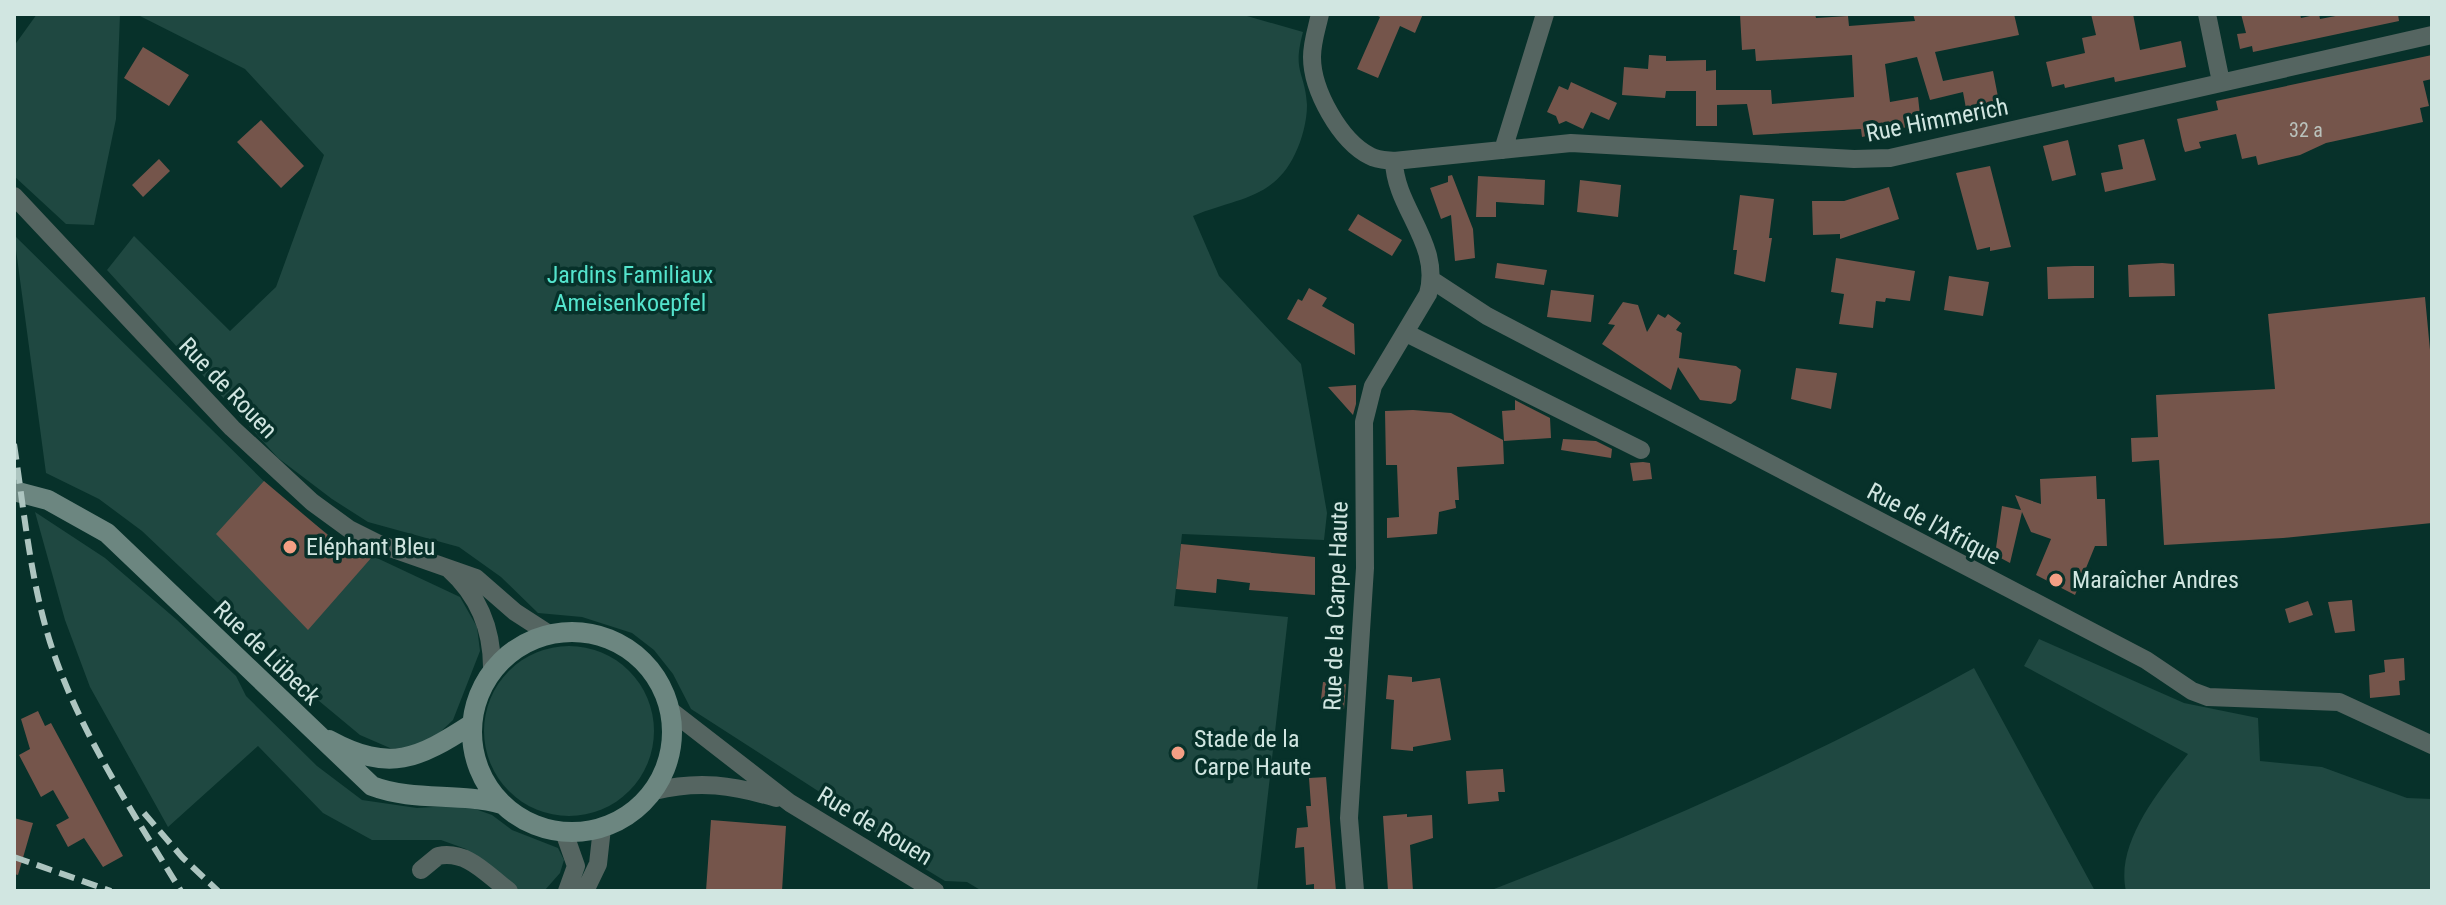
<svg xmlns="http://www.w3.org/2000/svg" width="2446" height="905" viewBox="0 0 2446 905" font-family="'Roboto Condensed',sans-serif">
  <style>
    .green { fill: #1f4841 }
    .building { fill: #75554b }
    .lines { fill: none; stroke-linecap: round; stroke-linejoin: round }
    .street { stroke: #556561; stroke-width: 18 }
    .secondary { stroke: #6c8680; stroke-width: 20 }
    .rail { stroke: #adc5c0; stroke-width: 6; stroke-dasharray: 16 8; stroke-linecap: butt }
    .poi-dot { fill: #f39f84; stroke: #07312a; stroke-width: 3 }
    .labels { text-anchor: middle; stroke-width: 7; stroke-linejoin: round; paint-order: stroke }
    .number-label { font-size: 20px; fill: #bac2bc }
    .street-label { font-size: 24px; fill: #d1e6e1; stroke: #07312a }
    .park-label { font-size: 24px; fill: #54e4cd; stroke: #07312a }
    .poi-label { font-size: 24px; fill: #d1e6e1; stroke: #07312a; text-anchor: start }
  </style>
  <rect width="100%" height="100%" fill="#07312a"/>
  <path class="green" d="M37,14H120L116,119L94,225L66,224L14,176V46Z
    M136,14H1240L1303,32C1292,73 1305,71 1307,105C1307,121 1302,140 1295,154C1273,200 1236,198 1193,216L1219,276L1301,364L1327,513L1324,540L1182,534L1174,606L1288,617L1257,891H982L967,882L945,881L889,847L863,820L691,709L673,674L654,650L632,633L582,617L538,613L501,577L459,547L368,522L332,499L278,458L107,270L134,236L230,331L276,287L324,155L245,69Z
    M14,235L281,498L330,536L460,597L477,627L480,651L453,720L436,736L414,748H390L360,735L295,681L259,634L254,637L142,531L99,499L46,473Z
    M35,512L105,558L177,620L236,676L246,696L317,766L362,800L417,808L464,805L492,815L512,830L558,848L564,860L560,873L545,890L514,891L466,849L441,840H372L323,813L258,746L168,827L90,687L65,620Z
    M2039,639L2184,703L2258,718L2260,761L2322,767L2407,798L2432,799V891H2126C2115,843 2160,789 2188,754L2024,666Z
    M484 731a85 85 0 1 1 170 0a85 85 0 1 1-170 0Z
    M1974,668L2095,891H1489C1655,827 1818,755 1974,668Z"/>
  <path class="building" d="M1374,14H1423L1415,33L1400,26L1378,78L1357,69L1380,17Z
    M1740,14H1815L1816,18L1848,16L1849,26L1915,21L1913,14H2014L2019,35L1935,52L1943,81L1993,71L2000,107L1967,114L1963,92L1930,100L1917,57L1885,64L1890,102L1918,97L1921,124L1862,137L1861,129L1753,135L1747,104L1717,105V126H1696V91H1666L1665,98L1622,95L1624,67L1648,69L1649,55L1666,56V61L1706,60V71L1716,70V90H1771L1772,104L1854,97L1852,55L1756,61L1755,49L1742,50Z
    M2091,14H2133L2140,50L2181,41L2186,67L2115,82L2114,77L2065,88L2064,84L2052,87L2046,62L2085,53L2082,38L2096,35Z
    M2241,14H2300L2301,18L2319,14L2320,19L2346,14H2398L2399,21L2253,52L2252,46L2240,49L2237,34L2246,33Z
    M143,47L189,75L169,106L124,78Z
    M2432,55V79L2423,81L2429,106L2420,108L2423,122L2326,143L2300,155L2258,165L2256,156L2242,159L2236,134L2199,142L2201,148L2185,152L2183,146L2177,119L2218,110L2216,101Z
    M1571,82L1617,103L1609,120L1591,112L1583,129L1566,121L1559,124L1556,116L1547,112L1559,86L1568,90Z
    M261,120L304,166L281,188L237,142Z
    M2144,139L2156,180L2105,192L2101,173L2123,169L2118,145Z
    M2068,140L2076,175L2052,181L2043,146Z
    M159,159L170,171L143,197L132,185Z
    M1990,166L2011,247L1990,251V247L1977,250L1956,173Z
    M1452,175L1473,229L1475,258L1455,261L1451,215L1441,219L1430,188L1448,182V176Z
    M1478,176L1545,180L1544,205L1496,202V217H1476Z
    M1580,180L1621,185L1618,217L1577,212Z
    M1889,187L1899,219L1840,239V234L1813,235L1812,201H1844Z
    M1740,195L1774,199L1769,238H1772L1765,282L1734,274L1737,250H1733Z
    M1358,214L1402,240L1392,256L1348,230Z
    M1836,258L1915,271L1910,301L1886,298L1885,302L1876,301L1873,328L1839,324L1844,294L1831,292Z
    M1497,263L1547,270L1544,285L1495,278Z
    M2162,263L2174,264L2175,296L2129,297L2128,265Z
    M2074,266H2094V298L2048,299L2047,267Z
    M1949,276L1989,282L1983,316L1944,310Z
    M1309,288L1327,298L1322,306L1354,324L1355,355L1287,319L1298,299L1302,301Z
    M1551,290L1594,295L1591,322L1547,317Z
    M2425,297L2432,371V523L2283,538L2164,545L2159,460L2132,462L2131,438L2158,437L2156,395L2275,389L2268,314Z
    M1623,302L1638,305L1647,332L1658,314L1665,318L1668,314L1681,323L1676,330L1682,333L1679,358L1736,366L1741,370L1736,400L1731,404L1700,400L1678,367L1671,390L1602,344L1615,325L1608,324Z
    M1796,368L1837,373L1831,409L1791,399Z
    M1356,385V404L1353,415L1328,387Z
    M1515,400L1550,418L1551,438L1504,441L1502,411L1515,410Z
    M1413,410L1451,413L1503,440L1504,464L1457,467L1459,500H1455L1456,508L1439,512L1437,534L1387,538V518L1399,517L1397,465H1386L1385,411Z
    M1563,439L1596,441L1612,449L1611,458L1561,450Z
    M1643,462L1650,463L1652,479L1633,481L1630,463Z
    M2096,476L2097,499H2105L2107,546H2095L2075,595L2036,575L2051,539L2031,532L2022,512L2010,563L1995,555L2002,506L2021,510L2015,495L2041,504L2040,479Z
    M264,481L329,536L372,557L308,630L216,534Z
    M1181,544L1315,557V595L1249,590L1250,583L1217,579L1216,593L1176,589Z
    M2352,600L2355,631L2335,633L2328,602Z
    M2308,601L2313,615L2289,623L2285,609Z
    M2404,658L2405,680L2399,681L2400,695L2370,698L2369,675L2385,672L2384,660Z
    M1388,675L1412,677V682L1440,678L1451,740L1413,747V751L1391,749L1394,700L1386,699Z
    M1323,682L1346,684L1344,709L1320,707Z
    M38,711L45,726L51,723L123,856L103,867L84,838L68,847L56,825L69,818L53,790L41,797L19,755L30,749L21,719Z
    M1503,769L1505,792H1498L1499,801L1468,804L1466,771Z
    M1326,777L1336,891H1314V884L1306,885L1304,847L1295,848L1296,837L1297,828L1308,827L1306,806H1311L1309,778Z
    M1407,814V817L1432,815L1433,838L1410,845L1413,891H1388L1383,816Z
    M14,818L33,823L18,875L14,874Z
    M711,820L786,826L782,891H706Z"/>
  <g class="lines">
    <path class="street" d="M1320,14C1317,28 1312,42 1312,57C1312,90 1340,141 1370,156C1377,160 1386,160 1394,161L1571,143L1854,159L1890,158L2432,35
      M2207,14L2221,82
      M1503,150L1545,14
      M14,196L232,428L312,502L349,529L379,544L476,578L515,612L549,634
      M1432,280L1487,316L2146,660L2192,691L2208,697L2339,702L2432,745
      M1406,333L1641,450
      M449,569C479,596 493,631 492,672
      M670,710L790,803L935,891
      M654,791C699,780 733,785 776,798
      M564,832L576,866L567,891
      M421,870L438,856C468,850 487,875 509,891
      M585,891L598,864L602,828
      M1355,891L1349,818L1365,568L1364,422L1373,386L1428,294C1442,244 1395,208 1394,161"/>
    <path class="secondary" d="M14,491L48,500L107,533L372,786C414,802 458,792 502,804
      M472 732a100 100 0 1 1 200 0a100 100 0 1 1-200 0Z
      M329,740C390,773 418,759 472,724"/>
    <path class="rail" d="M14,444C24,510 30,578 50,642C78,730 133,813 181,891
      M144,813L182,857L218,891
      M14,857L111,891"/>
  </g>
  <g class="poi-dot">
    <circle cx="290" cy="547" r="8"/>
    <circle cx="2056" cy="580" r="8"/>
    <circle cx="1178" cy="753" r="8"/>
  </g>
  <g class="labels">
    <g class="number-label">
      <text x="2306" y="137">32 a</text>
    </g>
    <g class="street-label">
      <text transform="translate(1937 120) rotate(-11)" y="8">Rue Himmerich</text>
      <text transform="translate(228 388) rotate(46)" y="8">Rue de Rouen</text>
      <text transform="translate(1934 524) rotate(28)" y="8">Rue de l'Afrique</text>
      <text transform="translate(1336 606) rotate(-88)" y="8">Rue de la Carpe Haute</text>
      <text transform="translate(267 653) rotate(44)" y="8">Rue de Lübeck</text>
      <text transform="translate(875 826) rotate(31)" y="8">Rue de Rouen</text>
    </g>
    <g class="park-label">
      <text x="630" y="283">Jardins Familiaux<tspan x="630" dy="28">Ameisenkoepfel</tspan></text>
    </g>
    <g class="poi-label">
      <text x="306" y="555">Eléphant Bleu</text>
      <text x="2072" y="588">Maraîcher Andres</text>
      <text x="1194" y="747">Stade de la<tspan x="1194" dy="28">Carpe Haute</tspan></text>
    </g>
  </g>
  <rect width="2446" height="905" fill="none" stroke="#d1e6e1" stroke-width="32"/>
</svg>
